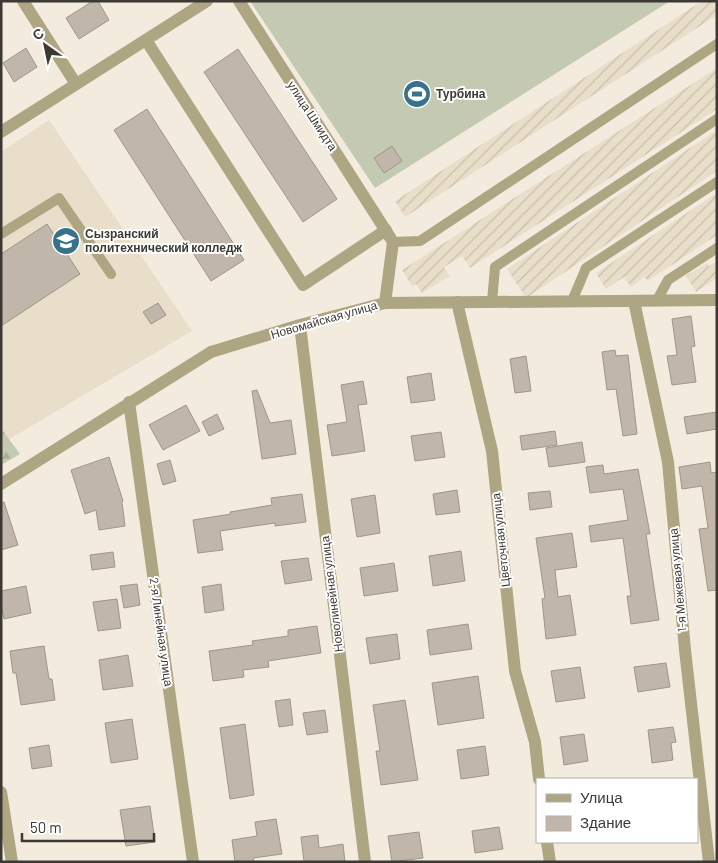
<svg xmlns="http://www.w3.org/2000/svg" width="718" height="863" viewBox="0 0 718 863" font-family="Barlow,sans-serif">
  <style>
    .built { fill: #e9dec9 }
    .industrial { fill: url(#industrial-furrows) }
    .forest { fill: url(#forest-firs) }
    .pitch { fill: #c3cab1 }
    .building { fill: #c0b7aa; stroke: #9e9689 }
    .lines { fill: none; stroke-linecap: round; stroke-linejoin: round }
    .service { stroke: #aea583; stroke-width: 10 }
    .minor { stroke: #aea583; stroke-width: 12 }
    .labels { text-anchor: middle; stroke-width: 4; stroke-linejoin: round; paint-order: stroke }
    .poi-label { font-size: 12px; font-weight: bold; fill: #3c3934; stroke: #fff; text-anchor: start }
    .street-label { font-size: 12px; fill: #3c3934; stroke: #fff }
  </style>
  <defs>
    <pattern id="industrial-furrows" width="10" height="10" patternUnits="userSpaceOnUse" patternTransform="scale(1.25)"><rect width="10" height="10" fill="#e9dec9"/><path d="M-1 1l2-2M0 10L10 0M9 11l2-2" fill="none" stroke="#c9bfad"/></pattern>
    <pattern id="forest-firs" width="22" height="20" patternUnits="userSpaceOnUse" patternTransform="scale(1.25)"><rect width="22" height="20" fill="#c3cab1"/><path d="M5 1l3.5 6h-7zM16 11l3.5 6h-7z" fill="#a8ae99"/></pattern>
  </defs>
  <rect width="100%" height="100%" fill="#f3ebdd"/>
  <path class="built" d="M49,120L192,331L1,444V152Z"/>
  <path class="industrial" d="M702,1H717V15L405,217L395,201Z
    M717,68V109L470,268L462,256L444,267L449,276L422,293L416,284L412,286L402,270Z
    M717,130V171L526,298L507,269Z
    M717,193V235L648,281L644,277L631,287L624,277L606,289L596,273Z
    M717,257V280L716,279L696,292L686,276L707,263L709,266L717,261L715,258Z"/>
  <path class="forest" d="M3,431L20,454L1,465V432Z"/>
  <path class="pitch" d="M250,1H670L375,188Z"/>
  <path class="building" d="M93,1H98L109,20L79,39L66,18Z
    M26,48L37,67L14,82L3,63Z
    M238,49L337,199L303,222L204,72Z
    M147,109L244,260L211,281L114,130Z
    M392,146L402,161L384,173L374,158Z
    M47,224L80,274L1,326V254Z
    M158,303L166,315L151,324L143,312Z
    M691,316L695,346L691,347L696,382L672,385L667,356L677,355L672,319Z
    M615,350L616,356L628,355L637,434L623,436L616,389L607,390L602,352Z
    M526,356L531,391L515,393L510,359Z
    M431,373L435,400L411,403L407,377Z
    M363,381L367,404L358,405L365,451L332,456L327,425L347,422L341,385Z
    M257,390L270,423L291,420L296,454L262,459L252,391Z
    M186,405L200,431L163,450L149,425Z
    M717,412V429L687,434L684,417Z
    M217,414L224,429L209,436L202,422Z
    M555,431L557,445L522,450L520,436Z
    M441,432L445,457L415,461L411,436Z
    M582,442L585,462L549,467L546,448Z
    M109,457L123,501L122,502L125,526L99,530L96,510L85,514L71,470Z
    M170,460L176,481L163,485L157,464Z
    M710,462L711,473L717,472V590L708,591L699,529L708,528L702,486L682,489L679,467Z
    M603,465L604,474L638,469L650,534H646L659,620L631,624L627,596H631L623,538L591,542L589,526L628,520L623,489L590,493L586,467Z
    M457,490L460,512L436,515L433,494Z
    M550,491L552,507L530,510L528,493Z
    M302,494L306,522L275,526V523L220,531L223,550L198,553L193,520L231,514L230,512L272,505L271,498Z
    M375,495L380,533L357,537L351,499Z
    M4,502L18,545L1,550V503Z
    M572,533L577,567L555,570L558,597L570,595L576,635L546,639L542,599L545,598L536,538Z
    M461,551L465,581L433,586L429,556Z
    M113,552L115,567L92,570L90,555Z
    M308,558L312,580L285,584L281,561Z
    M394,563L398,591L364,596L360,568Z
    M137,584L140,605L124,608L120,586Z
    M221,584L224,610L205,613L202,587Z
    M26,586L31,613L4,619L1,605V591Z
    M117,599L121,628L98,631L93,602Z
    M468,624L472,649L430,655L427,630Z
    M317,626L321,653L268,661L269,667L243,670L244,677L213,681L209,651L253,645L252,641L288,636V630Z
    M397,634L400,659L370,664L366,638Z
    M44,646L49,679H52L55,700L21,705L16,673H13L10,651Z
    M128,655L133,686L103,690L99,660Z
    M666,663L670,687L638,692L634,667Z
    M580,667L585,698L556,702L551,671Z
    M478,676L484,718L438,725L432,683Z
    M290,699L293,725L279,727L275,701Z
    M405,700L418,780L381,785L376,751H380L373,705Z
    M325,710L328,732L307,735L303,713Z
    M132,719L138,759L111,763L105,723Z
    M245,724L254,795L230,799L220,728Z
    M673,727L676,742L671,743L673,760L652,763L648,730Z
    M584,734L588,761L564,765L560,737Z
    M49,745L52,766L32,769L29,748Z
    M485,746L489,775L461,779L457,750Z
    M150,806L155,842L126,846L120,810Z
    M276,819L282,854L253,858L254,862H235L232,840L257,836L255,822Z
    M499,827L503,849L475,853L472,831Z
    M419,832L423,858L392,862L388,836Z
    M318,835L319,848L343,844L345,862H304L301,837Z"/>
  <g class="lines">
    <path class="service" d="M1,234L59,198L111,274
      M393,242L420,241L717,44
      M657,300L668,280L717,248
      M572,301L586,268L717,182
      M492,302L495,267L717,119"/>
    <path class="minor" d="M23,1L76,84
      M239,1L393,242L385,303
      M146,40L303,285L386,230
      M1,132L207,1
      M634,301L668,462L685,650L709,862
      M457,302L492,451L515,671L535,742L539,779
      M300,325L365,862
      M129,402L193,862
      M1,484L211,352L300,325L385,303L717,300
      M1,792L12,862
      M547,842L550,862"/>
  </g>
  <defs>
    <g id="stadium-disc" transform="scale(1.4375)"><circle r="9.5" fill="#37718a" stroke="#fff"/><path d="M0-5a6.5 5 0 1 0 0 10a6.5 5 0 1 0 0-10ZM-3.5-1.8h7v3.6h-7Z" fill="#fff"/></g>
    <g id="university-disc" transform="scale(1.4375)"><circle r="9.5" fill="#37718a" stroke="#fff"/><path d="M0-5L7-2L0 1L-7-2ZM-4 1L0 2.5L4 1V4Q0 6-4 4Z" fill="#fff"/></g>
  </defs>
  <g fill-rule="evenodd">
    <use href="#stadium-disc" x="417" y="94"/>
    <use href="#university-disc" x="66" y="241"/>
  </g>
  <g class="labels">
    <g class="poi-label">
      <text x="436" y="98">Турбина</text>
      <text x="85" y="238">Сызранский<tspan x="85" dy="14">политехнический колледж</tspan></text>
    </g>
    <g class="street-label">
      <text transform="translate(312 116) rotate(57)" y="4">улица Шмидта</text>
      <text transform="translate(324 320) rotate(-16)" y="4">Новомайская улица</text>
      <text transform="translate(501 540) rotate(-96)" y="4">Цветочная улица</text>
      <text transform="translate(678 580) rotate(-95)" y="4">1-я Межевая улица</text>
      <text transform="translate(332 594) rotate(-97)" y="4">Новолинейная улица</text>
      <text transform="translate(161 632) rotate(82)" y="4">2-я Линейная улица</text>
    </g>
  </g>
  <rect width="718" height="863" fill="none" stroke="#3c3934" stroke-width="5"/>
  <rect x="536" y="778" width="162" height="65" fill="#ffffff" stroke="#b1b0ae"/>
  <rect x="546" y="794" width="25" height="8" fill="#aea583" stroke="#b1b0ae"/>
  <text x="580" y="803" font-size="15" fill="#3c3934">Улица</text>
  <rect x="546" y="816" width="25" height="15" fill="#c0b7aa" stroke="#b1b0ae"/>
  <text x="580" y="828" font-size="15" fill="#3c3934">Здание</text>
  <g transform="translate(45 45) rotate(327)" stroke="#ffffff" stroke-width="4" paint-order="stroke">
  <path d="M0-4L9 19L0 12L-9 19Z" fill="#3c3934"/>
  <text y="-8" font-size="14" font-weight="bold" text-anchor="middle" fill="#3c3934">С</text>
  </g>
  <path d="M22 833v8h132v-8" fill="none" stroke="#3c3934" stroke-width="2.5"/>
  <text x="30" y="833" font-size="15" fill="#3c3934" stroke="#ffffff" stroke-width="4" paint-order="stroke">50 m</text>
</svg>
